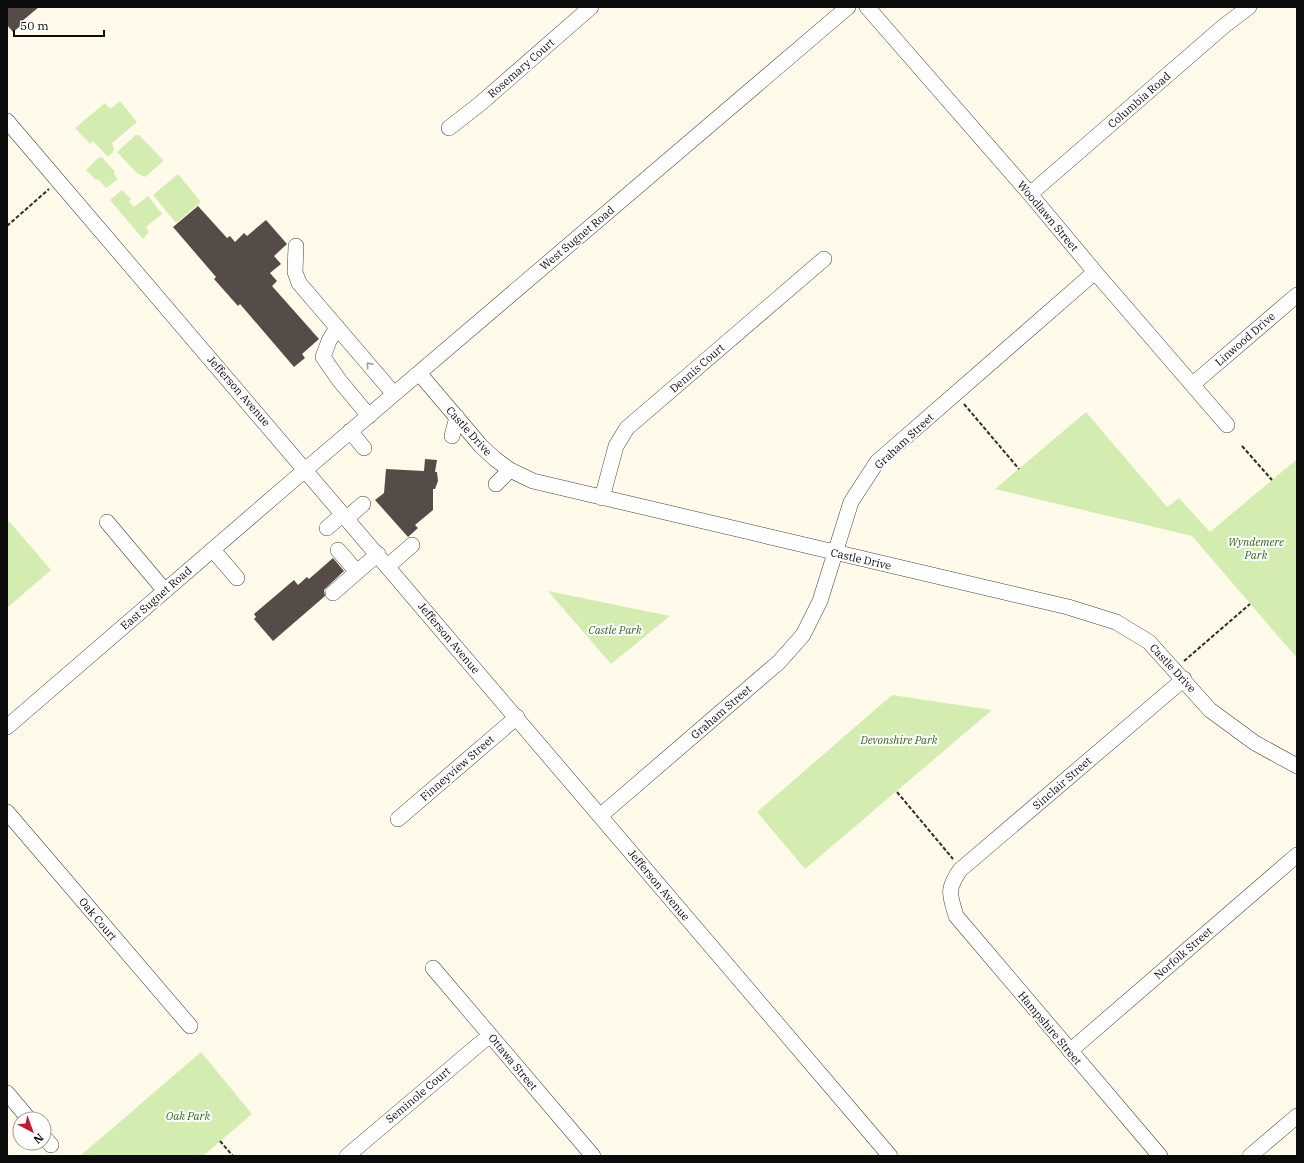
<svg xmlns="http://www.w3.org/2000/svg" width="1304" height="1163" viewBox="0 0 1304 1163" font-family="'IBM Plex Serif',serif">
  <style>
    .green { fill: #d3edb1 }
    .building { fill: #554c47 }
    .lines { fill: none; stroke-linecap: round; stroke-linejoin: round }
    .minor-casing { stroke: #3f3f3f; stroke-width: 16 }
    .path { stroke: #2e2e2e; stroke-width: 2; stroke-dasharray: 4 2; stroke-linecap: butt }
    .minor { stroke: #fff; stroke-width: 15 }
    .oneway { stroke: #9e9e9e }
    .labels { text-anchor: middle; stroke-width: 4; stroke-linejoin: round; paint-order: stroke }
    .street-label { font-size: 11px; fill: #0c0c0c; stroke: #fff }
    .park-label { font-size: 11px; font-style: italic; fill: #2d6817; stroke: #fff }
  </style>
  <rect width="100%" height="100%" fill="#fffaea"/>
  <path class="green" d="M120,101L137,122L112,143L114,149L113,152L108,157L93,141L90,144L75,128L105,103L110,109Z
    M136,135H138L140,136L163,160L162,162L145,177L137,173L117,152Z
    M102,157L115,172L114,174L118,179L106,188L98,179L96,180L86,170L98,158Z
    M178,174L201,202L176,223L153,195Z
    M122,190L131,199L129,201L134,207L148,196L162,214L146,227L149,232L143,239L110,200Z
    M1086,412L1167,507L1179,498L1210,532L1297,459V658L1192,536L995,489Z
    M7,519L51,570L7,608Z
    M548,591L670,616L611,664Z
    M892,695L992,710L805,869L757,812Z
    M201,1052L252,1114L203,1156H80Z"/>
  <path class="building" d="M7,7H39L21,22L23,24L13,32L7,25Z
    M198,206L227,238L230,236L235,242L244,233L247,236L266,220L287,244L274,256L281,264L270,273L277,281L272,286L319,339L302,354L305,358L294,367L240,304L238,306L214,279L216,277L173,227Z
    M425,459L437,460L435,472H437L438,481L435,489H433V510L415,525L418,528L408,537L375,500L384,493L386,469L424,471Z
    M333,558L344,571L327,587L324,590L325,596L273,641L254,619L256,617L254,614L294,580L298,585L307,577L309,579Z"/>
  <g class="lines">
    <g class="minor-casing">
      <path id="minor" d="M867,7L1030,194L1095,272L1227,425
        M7,121L890,1156
        M449,128L481,103L591,7
        M1030,194L1224,26L1249,7
        M296,246L295,272L299,283L394,394
        M337,327L329,341L323,357L339,380L369,416
        M419,373L481,446L495,459L510,470L533,481L1068,607L1116,622L1149,642L1210,710L1255,743L1297,766
        M1193,384L1297,295
        M350,431L364,448
        M452,436L457,417
        M496,484L510,470
        M602,498L616,446L627,428L824,259
        M347,518L363,504
        M107,522L165,591
        M327,528L343,514
        M213,550L237,578
        M338,550L357,572L378,554
        M388,566L412,545
        M333,593L357,572
        M7,727L291,482L848,7
        M7,812L190,1026
        M600,816L779,662L803,635L820,601L851,502L877,462L1095,272
        M398,819L517,717
        M433,968L593,1156
        M1070,1051L1297,855
        M7,1093L29,1119
        M44,1137L51,1145
        M347,1156L490,1035
        M1160,1156L956,916C950,894 946,891 960,870L1184,679
        M1250,1156L1297,1116"/>
    </g>
    <path class="path" d="M7,226L49,189
      M964,404L1019,469
      M1242,446L1272,480
      M1184,661L1250,604
      M897,792L953,859
      M220,1141L233,1156"/>
    <use href="#minor" class="minor"/>
  </g>
  <defs><path id="oneway-chevron" d="M-2-3.5L2.5 0L-2 3.5" fill="none" stroke-width="1.6" stroke-linecap="round" stroke-linejoin="round"/></defs>
  <use class="oneway" href="#oneway-chevron" transform="translate(369 365) rotate(-131)"/>
  <g class="labels">
    <g class="street-label">
      <text transform="translate(521 68) rotate(-41)" y="4">Rosemary Court</text>
      <text transform="translate(1139 100) rotate(-41)" y="4">Columbia Road</text>
      <text transform="translate(1048 216) rotate(50)" y="4">Woodlawn Street</text>
      <text transform="translate(577 238) rotate(-40)" y="4">West Sugnet Road</text>
      <text transform="translate(1245 339) rotate(-41)" y="4">Linwood Drive</text>
      <text transform="translate(697 368) rotate(-41)" y="4">Dennis Court</text>
      <text transform="translate(239 391) rotate(49)" y="4">Jefferson Avenue</text>
      <text transform="translate(469 431) rotate(48)" y="4">Castle Drive</text>
      <text transform="translate(904 441) rotate(-43)" y="4">Graham Street</text>
      <text transform="translate(861 559) rotate(13)" y="4">Castle Drive</text>
      <text transform="translate(156 598) rotate(-41)" y="4">East Sugnet Road</text>
      <text transform="translate(449 638) rotate(50)" y="4">Jefferson Avenue</text>
      <text transform="translate(1173 668) rotate(47)" y="4">Castle Drive</text>
      <text transform="translate(721 712) rotate(-41)" y="4">Graham Street</text>
      <text transform="translate(457 768) rotate(-41)" y="4">Finneyview Street</text>
      <text transform="translate(1062 783) rotate(-41)" y="4">Sinclair Street</text>
      <text transform="translate(659 885) rotate(50)" y="4">Jefferson Avenue</text>
      <text transform="translate(98 919) rotate(50)" y="4">Oak Court</text>
      <text transform="translate(1183 953) rotate(-41)" y="4">Norfolk Street</text>
      <text transform="translate(1050 1028) rotate(50)" y="4">Hampshire Street</text>
      <text transform="translate(513 1062) rotate(50)" y="4">Ottawa Street</text>
      <text transform="translate(418 1095) rotate(-40)" y="4">Seminole Court</text>
    </g>
    <g class="park-label">
      <text x="1256" y="546">Wyndemere<tspan x="1256" dy="13">Park</tspan></text>
      <text x="615" y="634">Castle Park</text>
      <text x="899" y="744">Devonshire Park</text>
      <text x="188" y="1120">Oak Park</text>
    </g>
  </g>
  <rect width="1304" height="1163" fill="none" stroke="#0c0c0c" stroke-width="16"/>
  <g transform="translate(32 1131) rotate(139)"><circle r="19" fill="#ffffff" stroke="#9e9e9e"/>
  <path d="M0-3L7 15L0 10L-7 15Z" fill="#c7182b"/>
  <text y="-6" font-size="11" font-weight="bold" text-anchor="middle" fill="#0c0c0c">N</text>
  </g>
  <path d="M14 30v6h90v-6" fill="none" stroke="#0c0c0c" stroke-width="2"/>
  <text x="20" y="30" font-size="12" fill="#0c0c0c" stroke="#ffffff" stroke-width="3" paint-order="stroke">50 m</text>
</svg>
